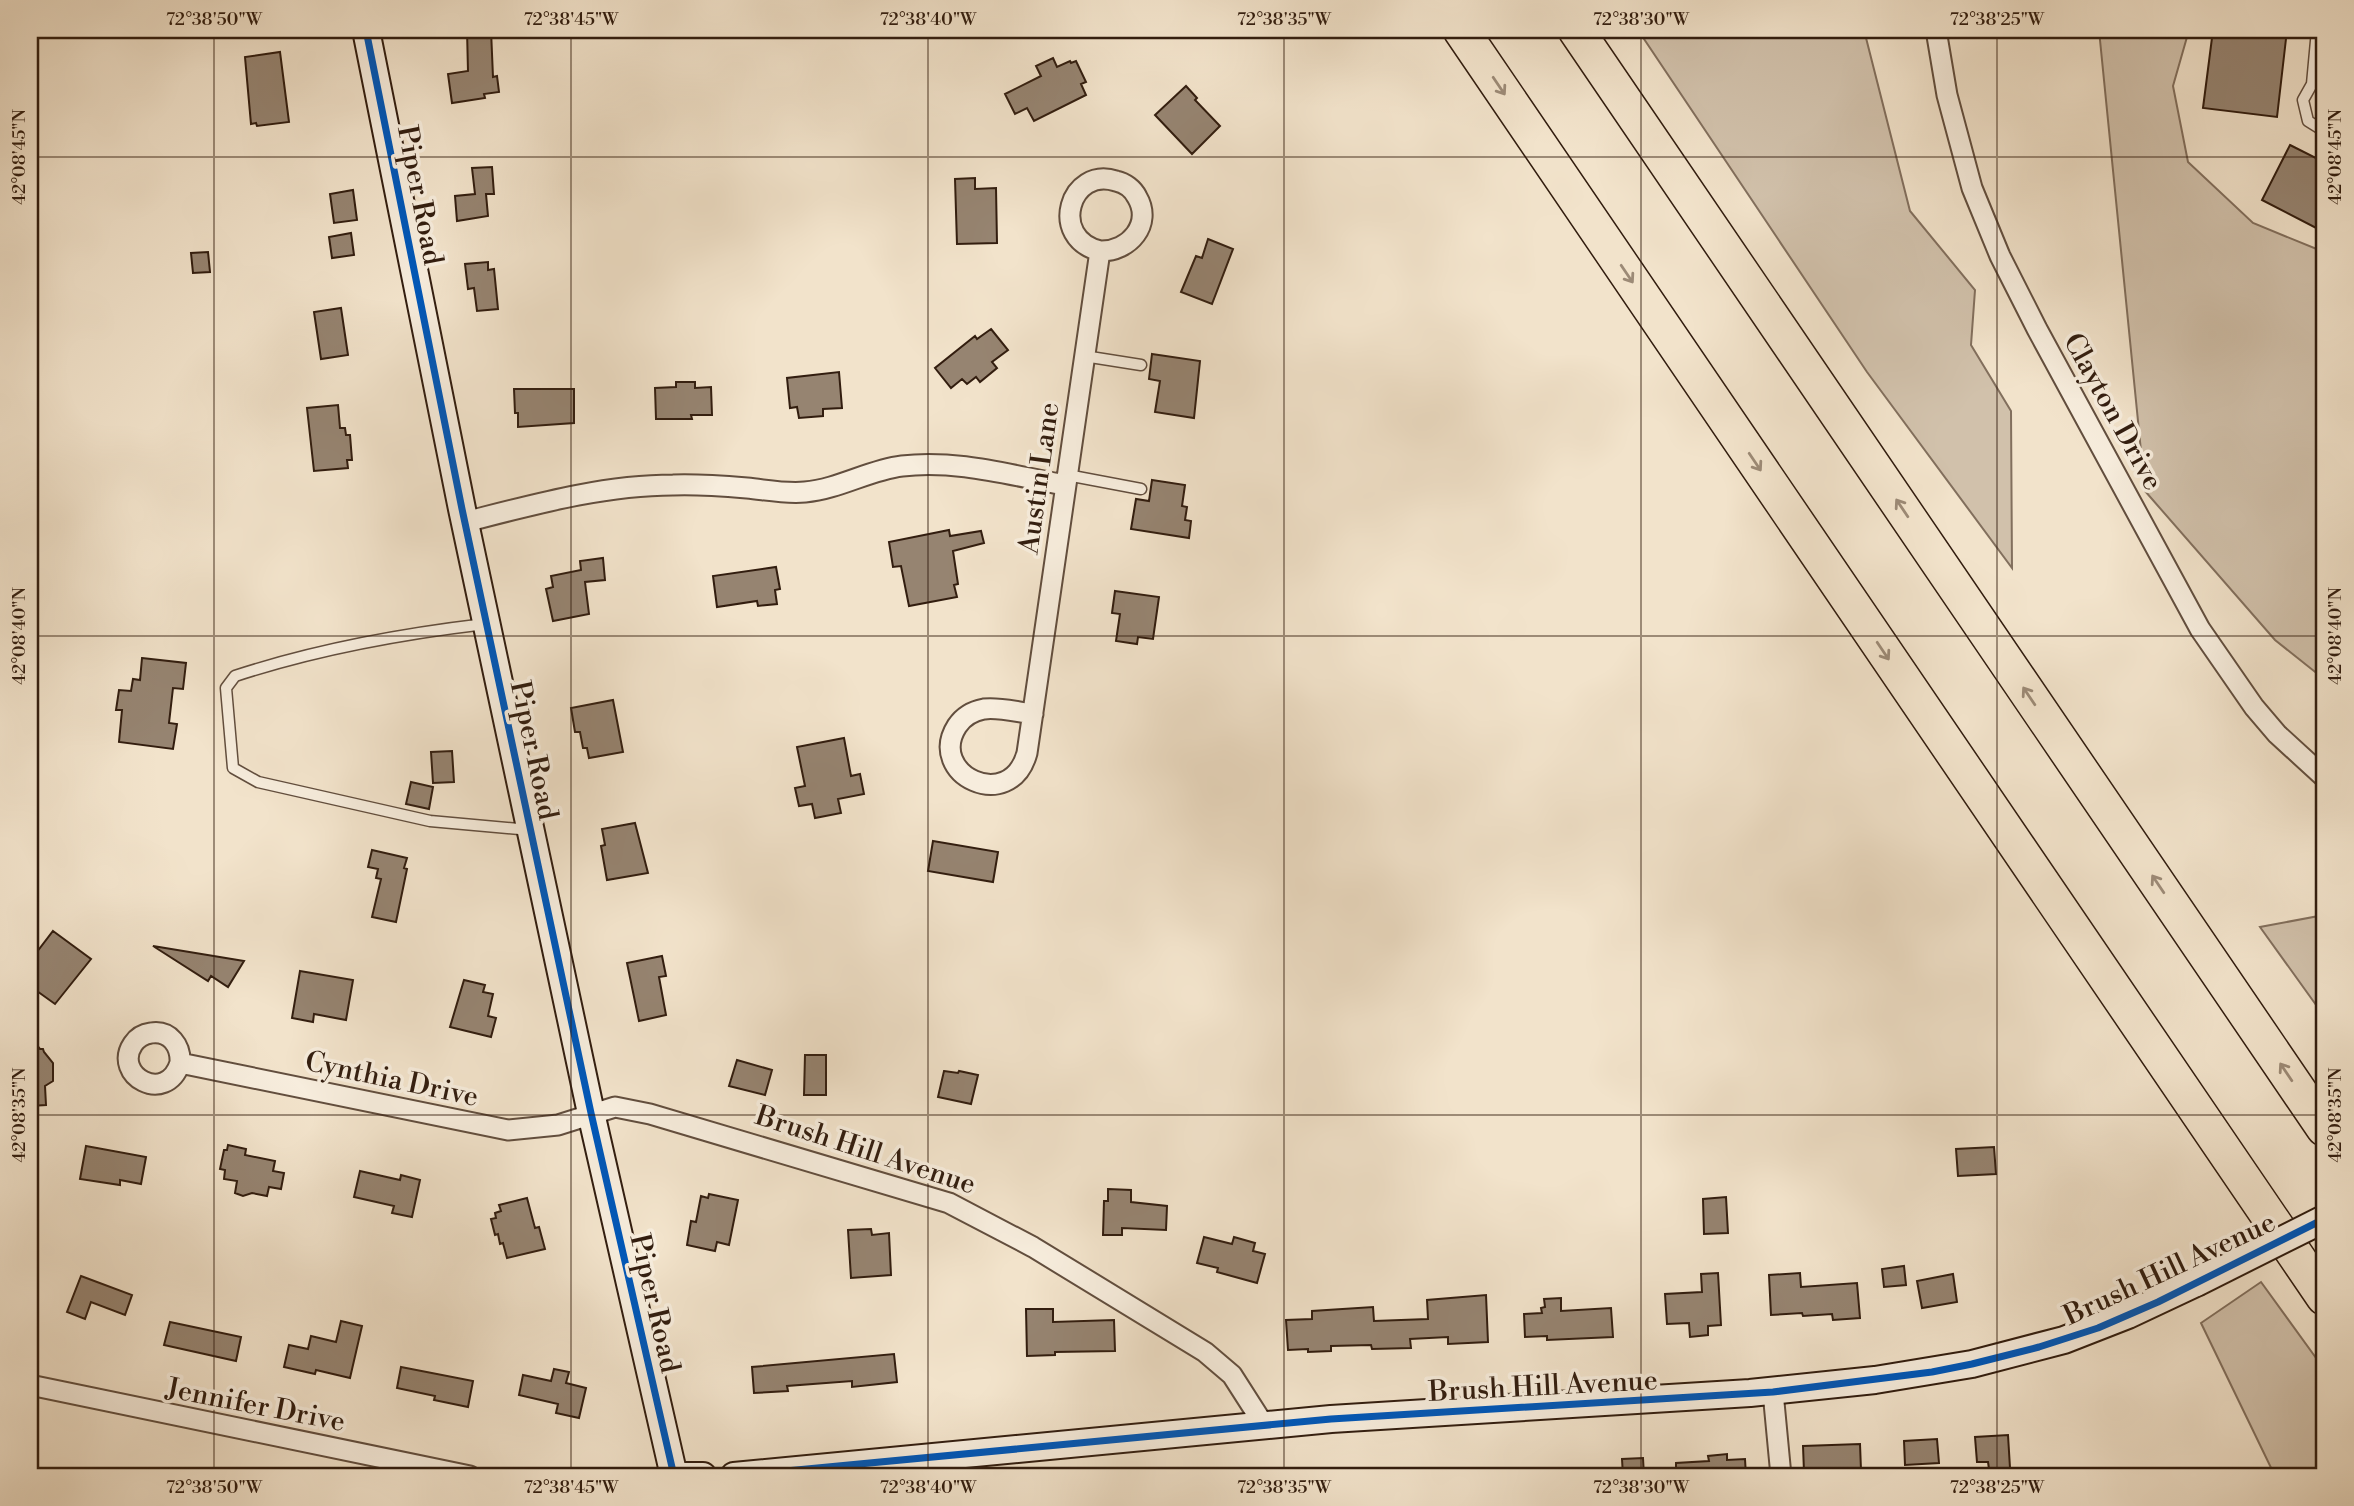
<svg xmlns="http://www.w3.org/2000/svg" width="2354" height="1506" viewBox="0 0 2354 1506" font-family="'Libre Bodoni',serif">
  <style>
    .green { fill: #d1c1ab; stroke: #826f5d; stroke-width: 2 }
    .building { fill: #968471; stroke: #321d0f; stroke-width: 2 }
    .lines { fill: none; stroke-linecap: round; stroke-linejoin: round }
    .lane-casing { stroke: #624e3e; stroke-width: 13 }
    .street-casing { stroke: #624e3e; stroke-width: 23 }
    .secondary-casing { stroke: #321d0f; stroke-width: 30 }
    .highway-casing { stroke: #321d0f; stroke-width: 38 }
    .lane { stroke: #f7eddd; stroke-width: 10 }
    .street { stroke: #f7eddd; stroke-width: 19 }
    .secondary { stroke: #f7eddd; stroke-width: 26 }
    .highway { stroke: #f2e3cb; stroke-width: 35 }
    .secondary-bridge-casing { stroke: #321d0f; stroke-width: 30; stroke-linecap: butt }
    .secondary-bridge { stroke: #f7eddd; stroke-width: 26 }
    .cycleway-casing { stroke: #f7eddd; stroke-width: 11 }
    .cycleway { stroke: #0057b8; stroke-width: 7 }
    .oneway { stroke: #9c8a76 }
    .ticks { fill: none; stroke: #321d0f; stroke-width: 2; stroke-opacity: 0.45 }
    .labels { text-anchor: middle; stroke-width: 7; stroke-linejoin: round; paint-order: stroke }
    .street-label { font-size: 28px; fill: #321d0f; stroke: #f7eddd }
    .neatline { fill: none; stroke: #321d0f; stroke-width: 2.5 }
    .ticks-label { font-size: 18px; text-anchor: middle; fill: #321d0f }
  </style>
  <rect width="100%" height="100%" fill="#f2e3cb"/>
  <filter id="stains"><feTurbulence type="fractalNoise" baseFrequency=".00286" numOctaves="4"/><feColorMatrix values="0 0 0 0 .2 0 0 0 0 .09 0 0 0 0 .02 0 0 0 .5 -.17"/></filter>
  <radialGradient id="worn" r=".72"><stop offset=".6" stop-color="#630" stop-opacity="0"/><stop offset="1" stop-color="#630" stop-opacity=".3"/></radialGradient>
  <path class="green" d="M1638,30H1864L1910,211L1975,290L1971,345L2011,411L2012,568L1867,372Z
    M2099,30H2189L2173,86L2188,162L2253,223L2324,252V679L2275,640L2145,491Z
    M2324,915V1016L2260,927Z
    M2261,1282L2324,1369V1476H2275L2201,1323Z"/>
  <path class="building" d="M467,30H491L493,77L497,76L499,92L484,94L485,98L452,103L448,74L468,71Z
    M2213,30H2287L2277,117L2203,108Z
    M280,52L289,122L257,126L256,123L251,124L245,57Z
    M1053,58L1057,67L1070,61L1071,63L1076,61L1086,82L1081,84L1086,95L1034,121L1027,108L1015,114L1005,94L1041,76L1036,66Z
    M1186,86L1197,98L1195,100L1220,126L1192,154L1155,115Z
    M2290,145L2324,162V232L2262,200Z
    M492,167L494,194H486L488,216L457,221L455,196L475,194L472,168Z
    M975,178V189L996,188L997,243L957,244L955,179Z
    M353,190L357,220L334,223L330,194Z
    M351,233L354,255L332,258L329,237Z
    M1208,239L1233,249L1212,304L1181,292L1196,256L1202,258Z
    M208,252L210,272L193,273L191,253Z
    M488,262V270L494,269L498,309L477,311L474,288L468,289L465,264Z
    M341,308L348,355L321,359L314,312Z
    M991,329L1008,350L992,362L997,368L980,382L976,377L967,384L962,379L951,388L935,368L975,336L977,339Z
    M1152,354L1200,361L1194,418L1155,412L1160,381L1149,379Z
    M839,372L842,408L823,409V416L799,418L797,407L790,408L787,378Z
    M676,382H695V388L711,387L712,415H691L692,419H656L655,388L676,387Z
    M514,389H574V423L518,427V413H515Z
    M338,405L340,428H345L346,435H350L352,460H347L348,468L314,471L307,408Z
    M1152,480L1185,485L1182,506L1187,507L1185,520L1191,521L1189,538L1131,529L1136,499L1149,501Z
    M949,530L950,536L981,531L984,543L953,551L958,584L954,585L957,597L909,606L901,566L893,567L889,542Z
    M603,558L605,580L585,582L589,614L553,621L546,589L553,587L551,576L581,570L580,561Z
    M776,567L780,589L775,590L777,604L758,606L757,601L717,607L713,576Z
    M1115,591L1159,597L1153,639L1138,637L1137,644L1116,641L1120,614L1112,613Z
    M142,658L186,663L183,689L173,688L169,723L177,724L173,749L119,742L122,710H116L119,690L131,691L133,679L140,680Z
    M613,700L623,752L589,758L587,748H583L580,732H575L571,708Z
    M844,738L851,776L860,774L864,794L838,799L841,813L815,818L812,804L799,806L795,788L805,786L797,747Z
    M452,751L454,782L433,783L431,752Z
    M411,782L433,787L429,809L406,804Z
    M635,823L648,873L607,880L601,846L605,845L602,829Z
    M933,841L998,852L993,882L928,871Z
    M372,850L407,858L404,868L407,869L396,922L372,917L381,879L376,878L378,869L368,867Z
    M53,931L91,959L55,1004L30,986V961Z
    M153,946L244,961L228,987L211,976L208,981Z
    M662,956L666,976L659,977L666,1015L639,1021L627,963Z
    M300,971L353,980L346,1020L314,1014L313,1022L292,1018Z
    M464,980L485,985L483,992L493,994L488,1016L496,1018L491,1037L450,1027Z
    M30,1037L40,1049H43L44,1052L53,1063V1081L45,1086L46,1105L30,1106Z
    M805,1055H826V1095H804Z
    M737,1060L772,1070L765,1095L729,1086Z
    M944,1071L958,1073L959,1071L978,1075L971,1104L938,1097Z
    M228,1145L246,1149L245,1155L275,1161L273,1171L284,1173L281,1189L269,1187L267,1196L252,1193L243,1196L235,1193L237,1181L224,1179L225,1170L220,1169L224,1150H227Z
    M86,1146L146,1157L141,1184L120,1180V1185L80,1179Z
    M1994,1147L1996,1174L1958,1176L1956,1149Z
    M360,1171L400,1180L401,1175L420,1180L412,1217L392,1213L394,1206L354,1197Z
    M1108,1189L1131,1190V1202L1167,1206L1166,1230L1122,1228V1235H1103L1104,1201H1108Z
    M709,1194L738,1200L729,1245L717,1242L715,1251L687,1245L691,1221L696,1222L701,1196L708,1198Z
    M1726,1197L1728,1233L1704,1234L1703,1199Z
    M527,1198L535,1228L539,1227L545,1249L507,1258L503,1243L500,1244L498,1234L495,1235L491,1219L496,1218L495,1213L501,1211L499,1205Z
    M871,1229L872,1235L889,1233L891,1275L851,1278L848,1230Z
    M1204,1237L1232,1244L1234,1237L1255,1243L1253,1251L1265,1254L1257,1283L1217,1272L1218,1268L1197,1263Z
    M1904,1266L1906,1285L1884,1287L1882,1269Z
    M1718,1273L1721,1325L1708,1326V1335L1690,1337L1689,1323L1667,1324L1665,1294L1702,1292L1701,1274Z
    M1800,1273L1801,1287L1857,1283L1860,1318L1833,1320L1832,1314L1803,1316L1802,1313L1771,1315L1769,1275Z
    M1953,1274L1957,1302L1922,1308L1917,1281Z
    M81,1276L132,1295L125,1315L91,1302L85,1319L67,1312Z
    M1486,1295L1488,1342L1448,1344V1337L1410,1339L1411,1348L1372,1349L1371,1345L1331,1346V1351L1308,1352V1349L1288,1350L1286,1320L1312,1319V1311L1373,1307L1374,1321L1428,1319L1427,1300Z
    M1561,1298V1311L1611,1308L1613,1337L1547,1340V1336L1525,1337L1524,1314L1542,1313L1541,1308L1545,1307L1544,1299Z
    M1026,1309H1053V1322L1114,1320L1115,1351L1055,1352V1355L1027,1356Z
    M341,1321L362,1326L350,1378L316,1370L315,1374L284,1367L289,1345L308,1349L311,1336L336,1342Z
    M170,1322L241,1337L236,1361L164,1345Z
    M894,1354L897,1382L852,1387V1381L787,1386L788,1391L754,1393L752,1367Z
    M401,1367L473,1381L468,1407L434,1400L435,1396L397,1388Z
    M554,1369L569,1372L566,1383L586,1388L579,1418L556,1413L558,1404L519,1395L523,1375L551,1381Z
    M2008,1435L2010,1468L1989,1469L1988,1462H1977L1975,1437Z
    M1937,1439L1939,1463L1905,1465L1904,1441Z
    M1860,1444L1861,1470L1804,1472L1803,1446Z
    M1727,1454V1460L1745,1459L1746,1476H1676V1463L1709,1461L1708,1456Z
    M1643,1458L1644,1476H1623L1622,1459Z"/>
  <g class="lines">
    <g class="lane-casing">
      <path id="lane" d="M2324,77L2312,84L2303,100L2308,121L2324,131
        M2312,84L2317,30
        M1084,356L1141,365
        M1067,475L1141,489
        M485,624C400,634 317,649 235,676L226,688L233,768L258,782L430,821L530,830"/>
    </g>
    <g class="street-casing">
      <path id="street" d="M1936,30L1947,95L1972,188L2000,256L2037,329L2200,629L2254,707L2277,734L2324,777
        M465,522C532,505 603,485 673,485C698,484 723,486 747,488C767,490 786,494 805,492C839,489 869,470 902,466C956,459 1013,476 1065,485
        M1033,714C1017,712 999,707 984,709C973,711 963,717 957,726C926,774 1010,815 1027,753L1100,251C1129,252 1153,224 1137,197C1133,189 1125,183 1116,181C1070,166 1048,238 1100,251
        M180,1063C166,1106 112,1075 133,1044C137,1038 143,1034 151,1033C170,1030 181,1046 180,1063L508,1130L558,1125L615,1107L650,1114L949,1203L1033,1247L1205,1352L1232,1375L1264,1425
        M30,1385L470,1476
        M1773,1392L1781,1476"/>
    </g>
    <g class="secondary-casing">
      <path id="secondary" d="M366,30L462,509L591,1113L674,1476
        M673,1476H703
        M734,1476L1331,1419L1750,1393L1875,1380L1972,1364L2064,1340L2128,1315L2196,1283"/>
    </g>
    <g class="highway-casing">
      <path id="highway" d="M1461,30L2324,1297
        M1576,30L2324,1128"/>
    </g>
    <use href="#lane" class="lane"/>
    <use href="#street" class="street"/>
    <use href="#secondary" class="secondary"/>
    <use href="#highway" class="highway"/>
    <g class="secondary-bridge-casing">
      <path id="secondary-bridge" d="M2196,1283L2324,1219"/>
    </g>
    <use href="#secondary-bridge" class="secondary-bridge"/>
    <g class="cycleway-casing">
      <path id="cycleway" d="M366,30L462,509L591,1113L674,1476
        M734,1476L1331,1419L1773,1392L1932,1372L1972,1364L2039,1347L2098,1328L2158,1302L2324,1219"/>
    </g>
    <use href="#cycleway" class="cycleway"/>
  </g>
  <defs><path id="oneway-shaft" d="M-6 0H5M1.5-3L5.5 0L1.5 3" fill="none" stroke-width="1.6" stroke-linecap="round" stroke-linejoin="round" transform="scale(1.75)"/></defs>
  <g class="oneway">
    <use href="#oneway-shaft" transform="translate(1499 86) rotate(56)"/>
    <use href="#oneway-shaft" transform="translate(1627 274) rotate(56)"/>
    <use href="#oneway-shaft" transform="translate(1755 462) rotate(56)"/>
    <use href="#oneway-shaft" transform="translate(1902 508) rotate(-124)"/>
    <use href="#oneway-shaft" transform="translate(1883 651) rotate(56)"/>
    <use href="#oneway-shaft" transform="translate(2029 696) rotate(-124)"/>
    <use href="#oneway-shaft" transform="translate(2158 884) rotate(-124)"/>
    <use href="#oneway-shaft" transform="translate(2286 1072) rotate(-124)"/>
  </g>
  <path class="ticks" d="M214,30V1476M571,30V1476M928,30V1476M1284,30V1476M1641,30V1476M1997,30V1476M30,157H2324M30,636H2324M30,1115H2324"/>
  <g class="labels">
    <g class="street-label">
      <text transform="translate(421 195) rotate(79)" y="10">Piper Road</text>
      <text transform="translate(2114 411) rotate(61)" y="10">Clayton Drive</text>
      <text transform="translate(1038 478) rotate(-82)" y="10">Austin Lane</text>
      <text transform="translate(535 750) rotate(78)" y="10">Piper Road</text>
      <text transform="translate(392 1078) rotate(12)" y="10">Cynthia Drive</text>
      <text transform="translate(866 1149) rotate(18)" y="10">Brush Hill Avenue</text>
      <text transform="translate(2169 1268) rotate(-25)" y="10">Brush Hill Avenue</text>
      <text transform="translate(656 1303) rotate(77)" y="10">Piper Road</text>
      <text transform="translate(1543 1385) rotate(-3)" y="10">Brush Hill Avenue</text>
      <text transform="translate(256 1404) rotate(11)" y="10">Jennifer Drive</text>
    </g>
  </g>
  <rect width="2354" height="1506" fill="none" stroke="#f2e3cb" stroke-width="77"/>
  <rect x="38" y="38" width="2278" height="1430" class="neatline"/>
  <g class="ticks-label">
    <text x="214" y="25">72°38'50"W</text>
    <text x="571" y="25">72°38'45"W</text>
    <text x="928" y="25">72°38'40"W</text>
    <text x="1284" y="25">72°38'35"W</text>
    <text x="1641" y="25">72°38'30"W</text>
    <text x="1997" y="25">72°38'25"W</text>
    <text transform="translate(19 157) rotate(-90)" y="6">42°08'45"N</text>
    <text transform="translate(2335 157) rotate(-90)" y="6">42°08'45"N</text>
    <text transform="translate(19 636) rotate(-90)" y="6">42°08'40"N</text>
    <text transform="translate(2335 636) rotate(-90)" y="6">42°08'40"N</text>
    <text transform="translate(19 1115) rotate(-90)" y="6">42°08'35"N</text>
    <text transform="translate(2335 1115) rotate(-90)" y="6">42°08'35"N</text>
    <text x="214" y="1493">72°38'50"W</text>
    <text x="571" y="1493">72°38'45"W</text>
    <text x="928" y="1493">72°38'40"W</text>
    <text x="1284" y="1493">72°38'35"W</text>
    <text x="1641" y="1493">72°38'30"W</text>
    <text x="1997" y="1493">72°38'25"W</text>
  </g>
  <rect width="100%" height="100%" filter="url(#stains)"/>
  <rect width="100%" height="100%" fill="url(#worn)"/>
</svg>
